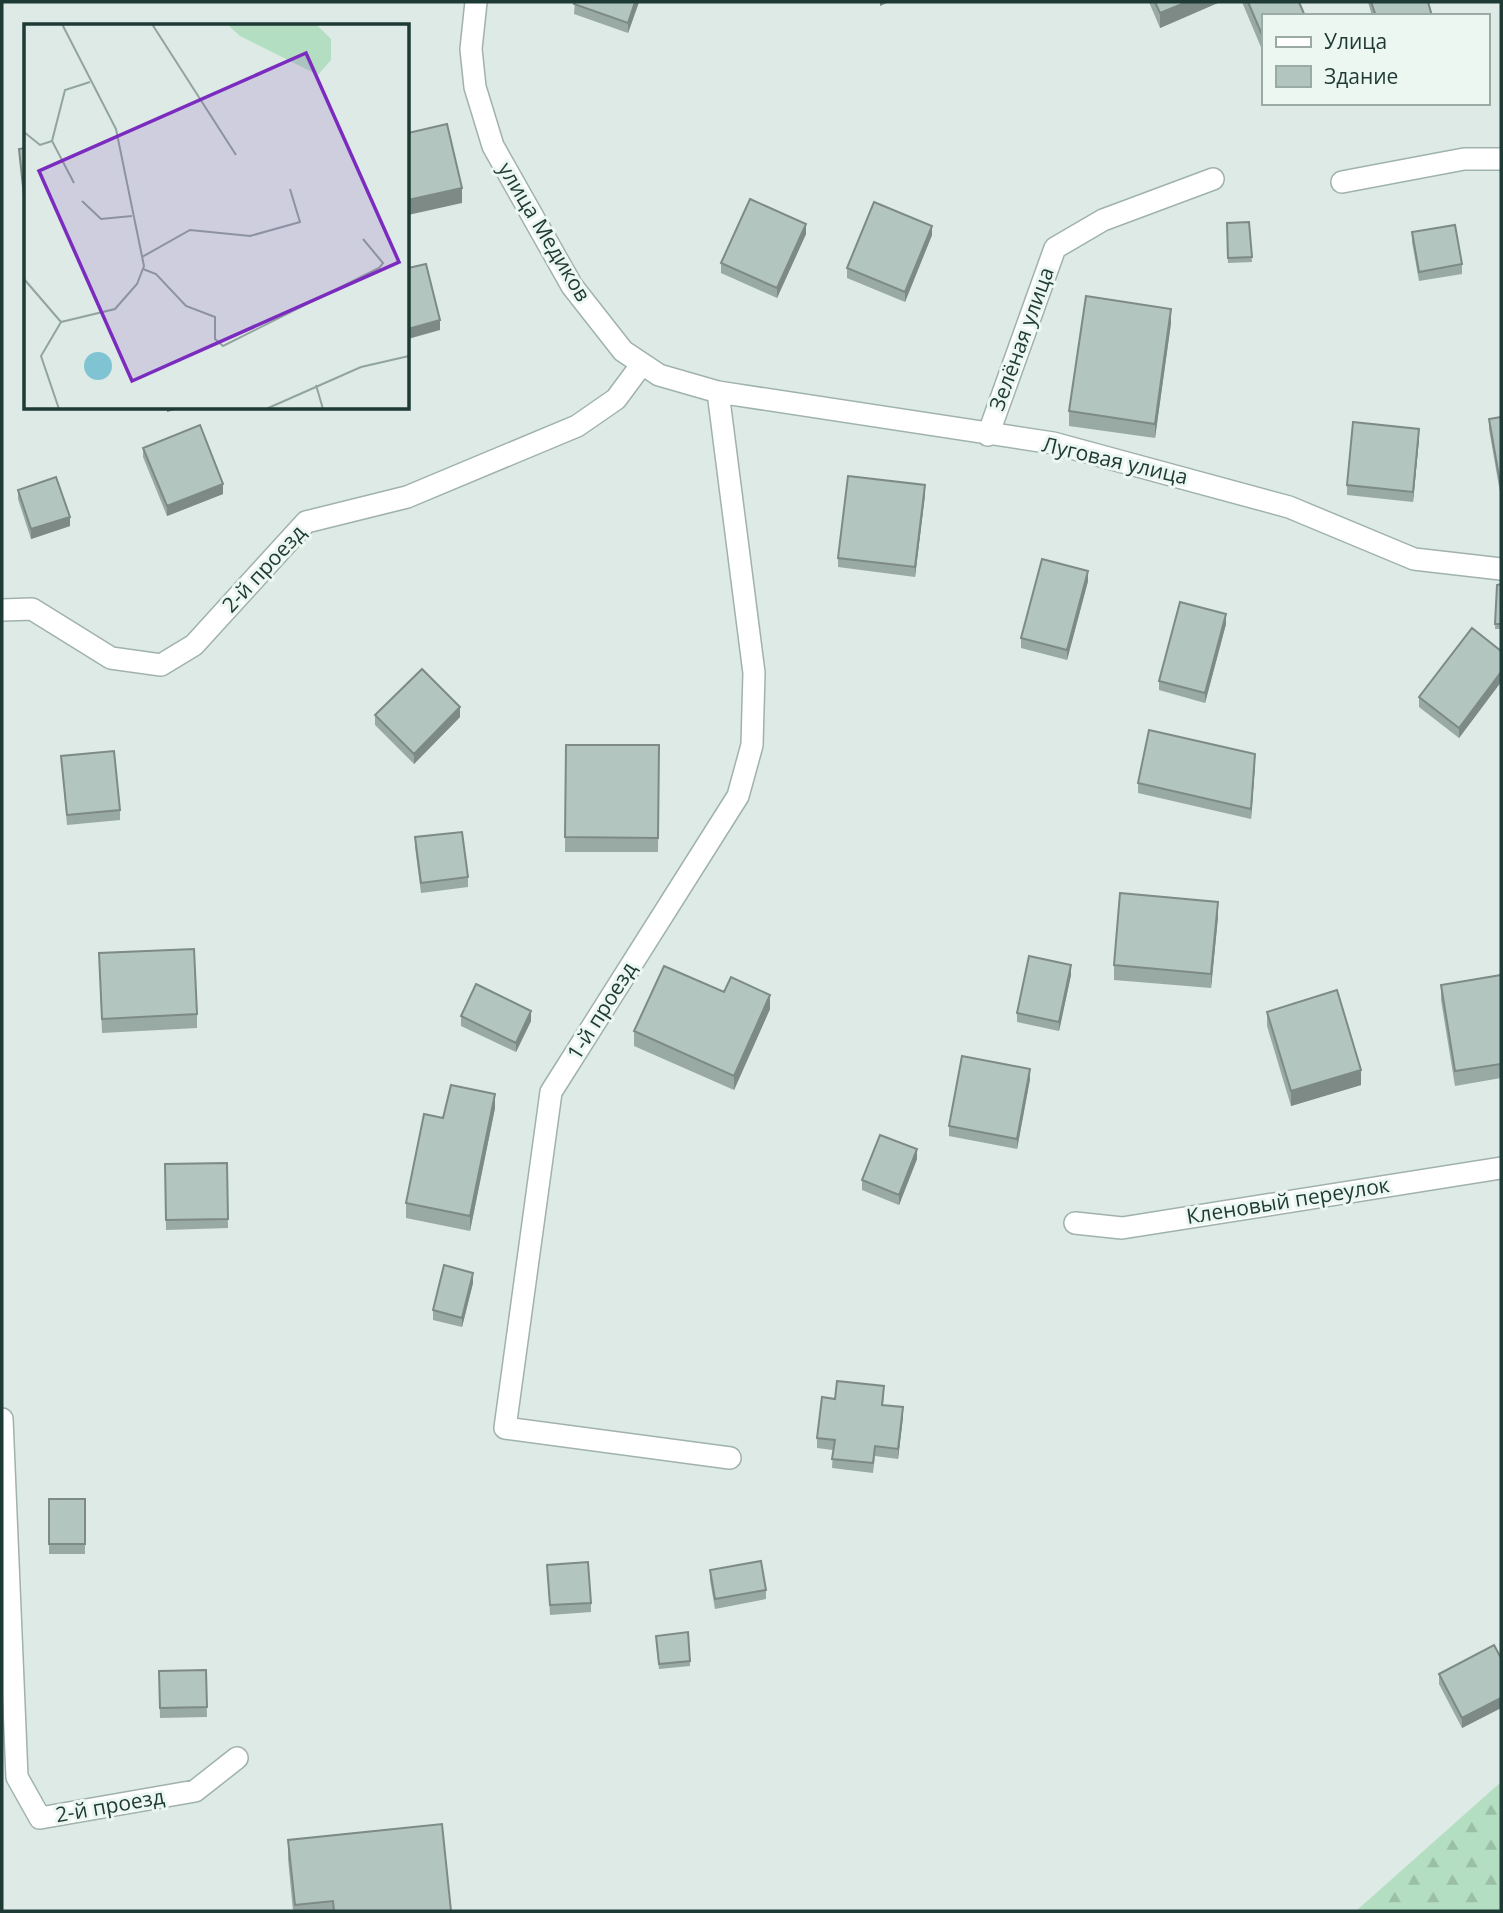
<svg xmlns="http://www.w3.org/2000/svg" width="1503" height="1913" viewBox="0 0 1503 1913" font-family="'Open Sans',sans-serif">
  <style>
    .forest { fill: url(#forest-firs) }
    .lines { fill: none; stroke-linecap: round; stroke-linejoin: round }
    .minor-casing { stroke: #a0b2ac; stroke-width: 24 }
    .minor { stroke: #fff; stroke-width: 21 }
    .wall { fill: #99a9a3 }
    .shaded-wall { fill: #7d8a85 }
    .building { fill: #b2c5be; stroke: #7d8a85; stroke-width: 2 }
    .labels { text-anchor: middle; stroke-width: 6; stroke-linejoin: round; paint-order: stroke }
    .street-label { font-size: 21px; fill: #1e3a34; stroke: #edf7f2 }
    .inset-road { fill: none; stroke: #91a49e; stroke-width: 2 }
    .view { fill: #7b2cbf; fill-opacity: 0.15; stroke: #7b2cbf; stroke-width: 3.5 }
    .inset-edge { fill: none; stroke: #1e3a34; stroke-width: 3.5 }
  </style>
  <defs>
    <pattern id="forest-firs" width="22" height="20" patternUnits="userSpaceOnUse" patternTransform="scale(1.75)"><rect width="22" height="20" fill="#b4dec1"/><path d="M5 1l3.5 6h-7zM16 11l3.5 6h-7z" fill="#9abfa6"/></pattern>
  </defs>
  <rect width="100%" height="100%" fill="#ddeae5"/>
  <path class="forest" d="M1501,1782V1911H1356Z"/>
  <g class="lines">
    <g class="minor-casing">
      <path id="minor" d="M476,2L471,49L475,87L493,146L572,286L623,351L659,375L718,392L1053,443L1289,507L1414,559L1501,569
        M1342,182L1464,159H1501
        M718,392L754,673L752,745L738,796L551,1092L505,1428L730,1458
        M988,435L1055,248L1103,220L1213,179
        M2,610L32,609L111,658L161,665L194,645L306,522L407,497L577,426L616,399L642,364
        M1075,1223L1122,1228L1501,1168
        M2,1419L17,1777L40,1818L195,1791L237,1758"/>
    </g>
    <use href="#minor" class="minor"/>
  </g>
  <path class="wall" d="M575,2H639L628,33L574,14Z
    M1149,2H1220L1160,28Z
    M1242,2H1299L1263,16V52Z
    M1368,2H1428L1432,16H1372Z
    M26,148V216H25L19,149Z
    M1249,222L1252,262L1228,263L1227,223Z
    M1412,232L1462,264V274L1419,281L1412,242Z
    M806,234L777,298L721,273V263Z
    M932,235L905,302L847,278V268Z
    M1171,323L1155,438L1069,426V411Z
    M1501,417V498L1489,429V419Z
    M1419,439L1413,502L1347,495V485Z
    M143,448L223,494L167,516L143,457Z
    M18,490L70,526L31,539L18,499Z
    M925,495L915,577L838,567V558Z
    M1088,581L1067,660L1021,648V638Z
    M1501,584V629H1495L1497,585Z
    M1226,624L1205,703L1159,690V681Z
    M1501,651V682L1459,738L1419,707V697Z
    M375,715L460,717L414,764L375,725Z
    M566,745H659L658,852H565Z
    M61,756L120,810V820L67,825Z
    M1255,764L1251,819L1138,793V783Z
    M415,837L468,877V887L421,893L415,847Z
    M1218,917L1211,988L1114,980V965Z
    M99,953L197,1014V1028L102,1033Z
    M1071,975L1059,1031L1017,1022V1013Z
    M1501,975V1078L1455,1086L1441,1000V985Z
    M724,992L770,1009L734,1090L634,1046V1031Z
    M1267,1012L1361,1085L1291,1106L1267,1026Z
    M461,1016L531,1021L516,1052L461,1026Z
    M1030,1079L1017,1149L949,1136V1126Z
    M495,1108L470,1231L406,1218V1203L443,1118Z
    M917,1159L899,1205L862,1190V1180Z
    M227,1163L228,1228L166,1230L165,1164Z
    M473,1283L462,1327L433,1320V1310Z
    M884,1396L883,1405L903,1417L898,1459L875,1456L873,1473L832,1468L833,1450L817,1448V1438L835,1399Z
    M49,1499H85V1554H49Z
    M547,1565L591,1603V1612L550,1615Z
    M710,1570L766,1590V1599L715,1609L710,1580Z
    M656,1641L690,1661V1666L659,1669Z
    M1501,1658V1708L1462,1728L1439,1684V1674Z
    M206,1670L207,1717L160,1718L159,1671Z
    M288,1840L451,1911H293L288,1859Z"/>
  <path class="shaded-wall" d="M635,2H639L628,33V23Z
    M880,2H889L880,6Z
    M1187,2H1220L1160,28V13Z
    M462,188V203L408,215V200Z
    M806,224V234L777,298V288Z
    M932,226V235L905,302V292Z
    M1171,309V323L1155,438V424Z
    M440,320V330L408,339V329Z
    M167,408H183L167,412Z
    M1419,429V439L1413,502V492Z
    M223,484V494L167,516V506Z
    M925,485V495L915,577V567Z
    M70,517V526L31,539V529Z
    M1088,571V581L1067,660V650Z
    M1226,614V624L1205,703V693Z
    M1501,672V682L1459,738V728Z
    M460,707V717L414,764V754Z
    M1255,754V764L1251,819V809Z
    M1218,902V917L1211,988V974Z
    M1071,965V975L1059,1031V1022Z
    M770,995V1009L734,1090V1076Z
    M531,1011V1021L516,1052V1043Z
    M1030,1069V1079L1017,1149V1139Z
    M1361,1070V1085L1291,1106V1091Z
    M495,1094V1108L470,1231V1216Z
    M917,1149V1159L899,1205V1195Z
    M473,1273V1283L462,1327V1318Z
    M903,1407V1417L898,1459V1449Z
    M1501,1698V1708L1462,1728V1718Z"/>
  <path class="building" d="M575,2H635L628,23L574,4Z
    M1155,2H1187L1160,13Z
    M1248,2H1299L1305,16H1263V37Z
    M1371,2H1428L1432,16H1376Z
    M447,124L462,188L408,200V133Z
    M26,148V206H25L19,149Z
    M750,199L806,224L777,288L721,263Z
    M874,202L932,226L905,292L847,268Z
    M1249,222L1252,257L1228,258L1227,223Z
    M1455,225L1462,264L1419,272L1412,232Z
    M426,264L440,320L408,329V268Z
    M1086,296L1171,309L1155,424L1069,411Z
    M1501,417V488L1489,419Z
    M1353,422L1419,429L1413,492L1347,485Z
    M200,425L223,484L167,506L143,448Z
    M848,476L925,485L915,567L838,558Z
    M56,477L70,517L31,529L18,490Z
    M1042,559L1088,571L1067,650L1021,638Z
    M1501,584V624H1495L1497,585Z
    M1180,602L1226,614L1205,693L1159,681Z
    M1472,628L1501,651V672L1459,728L1419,697Z
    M422,669L460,707L414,754L375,715Z
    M1149,730L1255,754L1251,809L1138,783Z
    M566,745H659L658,838L565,837Z
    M114,751L120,810L67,815L61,756Z
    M462,832L468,877L421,883L415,837Z
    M1120,893L1218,902L1211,974L1114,965Z
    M194,949L197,1014L102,1019L99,953Z
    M1029,956L1071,965L1059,1022L1017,1013Z
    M664,966L724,992L731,977L770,995L734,1076L634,1031Z
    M1501,975V1064L1455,1071L1441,985Z
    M476,984L531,1011L516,1043L461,1016Z
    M1337,990L1361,1070L1291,1091L1267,1012Z
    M962,1056L1030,1069L1017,1139L949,1126Z
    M451,1085L495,1094L470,1216L406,1203L424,1114L443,1118Z
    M880,1135L917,1149L899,1195L862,1180Z
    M227,1163L228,1219L166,1220L165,1164Z
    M444,1265L473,1273L462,1318L433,1310Z
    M837,1381L884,1386L882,1405L903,1407L898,1449L875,1446L873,1463L832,1459L835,1440L817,1438L822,1397L835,1399Z
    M49,1499H85V1544H49Z
    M761,1561L766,1590L715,1599L710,1570Z
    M588,1562L591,1603L550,1605L547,1565Z
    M688,1632L690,1661L659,1664L656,1636Z
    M1494,1645L1501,1658V1698L1462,1718L1439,1674Z
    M206,1670L207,1707L160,1708L159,1671Z
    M442,1824L451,1911H334L333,1901L295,1905L288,1840Z"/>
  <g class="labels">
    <g class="street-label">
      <text transform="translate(544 232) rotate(59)" y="7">улица Медиков</text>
      <text transform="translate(1022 339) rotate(-70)" y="7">Зелёная улица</text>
      <text transform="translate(1115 461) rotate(13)" y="7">Луговая улица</text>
      <text transform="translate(264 569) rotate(-47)" y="7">2-й проезд</text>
      <text transform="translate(602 1011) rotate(-58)" y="7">1-й проезд</text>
      <text transform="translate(1288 1201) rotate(-9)" y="7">Кленовый переулок</text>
      <text transform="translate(110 1806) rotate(-10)" y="7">2-й проезд</text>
    </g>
  </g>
  <g transform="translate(24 24)">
    <rect width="385" height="385" fill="#ddeae5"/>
    <path d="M203,0H292L307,15V36L294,51L216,12Z" fill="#b4dec1"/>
    <path d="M60 342a14 14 0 1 1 28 0a14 14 0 1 1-28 0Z" fill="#80c4d4"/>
    <path class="inset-road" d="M128,0L212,131M0,108L16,121L28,117M50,159L28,117L41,66L66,58M58,177L77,195L108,192M118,233L166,206L226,212L276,198L266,165M119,245L132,250L162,282L191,293V315L199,322L355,244L359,239L339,215M0,255L37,298M37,298L91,285L113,260L120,242L92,105L38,0M292,361L299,385M35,385L17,332L37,298M242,385L337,343L385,332"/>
    <path class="view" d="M282,29L375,238L108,357L15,147Z"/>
    <rect width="385" height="385" class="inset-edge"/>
  </g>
  <rect width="1503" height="1913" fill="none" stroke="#1e3a34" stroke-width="7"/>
  <rect x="1262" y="14" width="228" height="91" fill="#edf7f2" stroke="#9aaba6" stroke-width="2"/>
  <rect x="1276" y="37" width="35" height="10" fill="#ffffff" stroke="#9aaba6" stroke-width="2"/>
  <text x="1324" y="49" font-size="21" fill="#1e3a34">Улица</text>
  <rect x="1276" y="66" width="35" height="21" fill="#b2c5be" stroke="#9aaba6" stroke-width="2"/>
  <text x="1324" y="84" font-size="21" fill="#1e3a34">Здание</text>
</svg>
